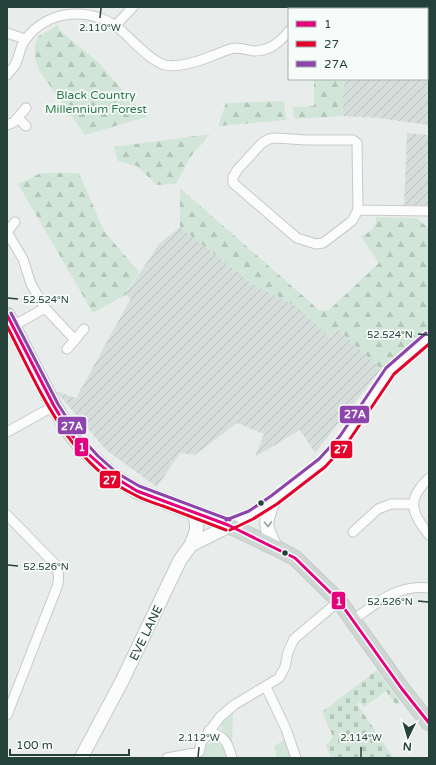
<svg xmlns="http://www.w3.org/2000/svg" width="436" height="765" viewBox="0 0 436 765" font-family="'Varela Round',sans-serif">
  <style>
    .industrial { fill: url(#industrial-furrows) }
    .grass { fill: #d1e6d8 }
    .forest { fill: url(#forest-firs) }
    .cemetery { fill: url(#cemetery-stones) }
    .lines { fill: none; stroke-linecap: round; stroke-linejoin: round }
    .street-casing { stroke: #c5cac8; stroke-width: 11 }
    .secondary-casing { stroke: #c3cbc8; stroke-width: 15 }
    .primary-casing { stroke: #c3ccc9; stroke-width: 17 }
    .street { stroke: #fcfcfc; stroke-width: 9 }
    .secondary { stroke: #fcfcfc; stroke-width: 13 }
    .primary { stroke: #cfd7d5; stroke-width: 15 }
    .bus-1-casing { stroke: #f7fbf9; stroke-width: 6 }
    .bus-2-casing { stroke: #f7fbf9; stroke-width: 6 }
    .bus-3-casing { stroke: #f7fbf9; stroke-width: 6 }
    .bus-1 { stroke: #e5007d; stroke-width: 3 }
    .bus-2 { stroke: #e4002b; stroke-width: 3 }
    .bus-3 { stroke: #8e44ad; stroke-width: 3 }
    .oneway { stroke: #909f9b }
    .ticks { fill: none; stroke: #24423a; stroke-width: 1.5 }
    .bus-dot { fill: #24423a; stroke: #f7fbf9; stroke-width: 1.5 }
    .labels { text-anchor: middle; stroke-width: 3.5; stroke-linejoin: round; paint-order: stroke }
    .park-label { font-size: 12px; fill: #2d7a4b; stroke: #f7fbf9 }
    .street-label { font-size: 12px; fill: #24423a; stroke: #f7fbf9 }
    .ticks-label { font-size: 10px; text-anchor: middle; fill: #24423a; stroke: #f7fbf9; stroke-width: 3.5; stroke-linejoin: round; paint-order: stroke }
    .line-badge { stroke: #f7fbf9; stroke-width: 1.5 }
    .badge-label { font-size: 11px; text-anchor: middle; font-weight: bold; fill: #fff }
  </style>
  <defs>
    <pattern id="industrial-furrows" width="10" height="10" patternUnits="userSpaceOnUse"><rect width="10" height="10" fill="#d6dedb"/><path d="M-1 1l2-2M0 10L10 0M9 11l2-2" fill="none" stroke="#b8c0bd"/></pattern>
    <pattern id="forest-firs" width="22" height="20" patternUnits="userSpaceOnUse"><rect width="22" height="20" fill="#d1e6d8"/><path d="M5 1l3.5 6h-7zM16 11l3.5 6h-7z" fill="#b3c6ba"/></pattern>
    <pattern id="cemetery-stones" width="16" height="16" patternUnits="userSpaceOnUse"><rect width="16" height="16" fill="#d1e6d8"/><path d="M2 7V4a2 2 0 0 1 4 0v3zM10 15v-3a2 2 0 0 1 4 0v3z" fill="#b3c6ba"/></pattern>
  </defs>
  <rect width="100%" height="100%" fill="#e8edeb"/>
  <path class="industrial" d="M380,7H429V125L378,118L342,116L344,79H427V9H378Z
    M407,133L429,135V205H404Z
    M180,227L253,284L297,306L330,338L338,329L381,369L315,453L300,430L255,457L264,434L237,423L195,455L180,453L157,487L106,450L56,391L76,398L131,298L125,295L159,244Z"/>
  <path class="grass" d="M233,713L232,741L222,730L221,724Z
    M286,739L293,758H277L274,746Z
    M212,741C222,744 225,748 227,758H203V748Z"/>
  <path class="forest" d="M58,25L60,31L97,61L146,117L85,135L40,72L35,59V44L39,36Z
    M314,79H344L342,116L294,119L293,107L314,106Z
    M284,101L286,120L218,126L226,103Z
    M210,134L191,156L176,184L157,185L137,166L118,161L114,147Z
    M41,173H79L104,231L139,272L125,295L93,313L18,184Z
    M180,188L319,310L328,311L379,263L361,237C368,232 378,228 376,217L417,218L429,229V330L381,369L338,329L330,338L297,306L253,284L180,227Z"/>
  <path class="cemetery" d="M377,670L400,703L396,705L386,691L364,707L360,702L357,704L394,758H331L326,746L333,737L322,712Z"/>
  <g class="lines">
    <g class="street-casing">
      <path id="street" d="M306,9L307,7
        M115,26L133,7
        M7,33L25,39
        M7,75C9,71 13,69 15,65C20,57 19,48 25,40C49,7 96,6 124,33C134,42 152,62 165,65C178,68 200,61 212,56C220,53 228,49 235,48C241,48 248,50 254,51C270,51 280,42 289,31
        M18,118L26,126
        M7,125L14,122L26,108
        M276,138L306,140H353L357,143L358,210L352,221L323,243L316,244L297,238L233,183V177L238,169L262,143L269,139Z
        M358,210L429,211
        M7,232L23,259L31,284L45,308L75,340
        M7,232L15,222
        M13,326L45,308
        M67,349L84,329
        M7,432L54,406
        M429,478C406,500 411,512 429,535
        M7,515L54,563C59,571 60,578 57,587L7,715
        M353,532L378,509L391,504H413
        M353,620C377,603 397,584 429,588
        M266,687L286,729L296,758
        M209,730C226,739 227,740 232,758
        M167,758L199,752L201,743L220,717L234,705L279,678L285,667L288,652L294,639L339,601"/>
    </g>
    <g class="secondary-casing">
      <path id="secondary" d="M274,500C264,525 264,524 276,548
        M191,545C197,531 199,526 193,511
        M81,758L122,681L180,560L191,545L251,515L274,500L322,463L344,439L390,371L429,337"/>
    </g>
    <g class="primary-casing">
      <path id="primary" d="M7,315L54,406L71,434L84,450L114,477L137,491L228,525L276,548L295,558L339,601L402,689L429,723"/>
    </g>
    <use href="#street" class="street"/>
    <use href="#secondary" class="secondary"/>
    <use href="#primary" class="primary"/>
    <g class="bus-1-casing">
      <path id="bus-1" d="M7,315L54,406L71,434L84,450L114,477L137,491L228,525L295,558L339,601L402,689L429,723"/>
    </g>
    <g class="bus-2-casing">
      <path id="bus-2" d="M7,326C39,388 68,463 135,495C144,500 154,503 163,506C184,514 205,522 226,530
        M230,530L253,519L277,504L325,467L348,442L394,374L429,344"/>
    </g>
    <g class="bus-3-casing">
      <path id="bus-3" d="M11,313L58,404L75,431L98,456L117,473L139,486L230,520
        M226,520L249,511L271,496L319,459L340,436L386,368L426,333"/>
    </g>
    <use href="#bus-1" class="bus-1"/>
    <use href="#bus-2" class="bus-2"/>
    <use href="#bus-3" class="bus-3"/>
  </g>
  <defs><path id="oneway-chevron" d="M-2-3.5L2.5 0L-2 3.5" fill="none" stroke-width="1.6" stroke-linecap="round" stroke-linejoin="round"/></defs>
  <use class="oneway" href="#oneway-chevron" transform="translate(268 524) rotate(87)"/>
  <path class="ticks" d="M100,18L101,8M8,298L18,299M418,334L428,335M8,565L18,566M418,601L428,602M198,757L199,747M361,757V747"/>
  <g class="bus-dot">
    <circle cx="261" cy="503" r="3.5"/>
    <circle cx="285" cy="553" r="3.5"/>
  </g>
  <g class="labels">
    <g class="park-label">
      <text x="96" y="99">Black Country<tspan x="96" dy="14">Millennium Forest</tspan></text>
    </g>
    <g class="street-label">
      <text transform="translate(146 633) rotate(-64)" y="4">EVE LANE</text>
    </g>
  </g>
  <g class="ticks-label">
    <text x="100" y="31">2.110°W</text>
    <text x="46" y="303">52.524°N</text>
    <text x="390" y="338">52.524°N</text>
    <text x="46" y="570">52.526°N</text>
    <text x="390" y="605">52.526°N</text>
    <text x="199" y="741">2.112°W</text>
    <text x="361" y="741">2.114°W</text>
  </g>
  <g class="line-badge">
    <rect x="339" y="405" width="31" height="19" rx="4" fill="#8e44ad"/>
    <rect x="57" y="416" width="30" height="19" rx="4" fill="#8e44ad"/>
    <rect x="74" y="437" width="15" height="20" rx="4" fill="#e5007d"/>
    <rect x="330" y="440" width="23" height="19" rx="4" fill="#e4002b"/>
    <rect x="99" y="470" width="22" height="19" rx="4" fill="#e4002b"/>
    <rect x="331" y="591" width="15" height="19" rx="4" fill="#e5007d"/>
  </g>
  <g class="badge-label">
    <text x="355" y="418">27A</text>
    <text x="72" y="430">27A</text>
    <text x="82" y="451">1</text>
    <text x="341" y="453">27</text>
    <text x="110" y="484">27</text>
    <text x="339" y="605">1</text>
  </g>
  <rect width="436" height="765" fill="none" stroke="#24423a" stroke-width="16"/>
  <rect x="288" y="8" width="140" height="72" fill="#f7fbf9" stroke="#a3b1ad"/>
  <rect x="296" y="21" width="20" height="6" fill="#e5007d" stroke="#a3b1ad"/>
  <text x="324" y="28" font-size="12" fill="#24423a">1</text>
  <rect x="296" y="41" width="20" height="6" fill="#e4002b" stroke="#a3b1ad"/>
  <text x="324" y="48" font-size="12" fill="#24423a">27</text>
  <rect x="296" y="61" width="20" height="6" fill="#8e44ad" stroke="#a3b1ad"/>
  <text x="324" y="68" font-size="12" fill="#24423a">27A</text>
  <g transform="translate(408 737) rotate(185)" stroke="#f7fbf9" stroke-width="3" paint-order="stroke">
  <path d="M0-3L7 15L0 10L-7 15Z" fill="#24423a"/>
  <text y="-6" font-size="11" font-weight="bold" text-anchor="middle" fill="#24423a">N</text>
  </g>
  <path d="M10 749v6h119v-6" fill="none" stroke="#24423a" stroke-width="2"/>
  <text x="16" y="749" font-size="12" fill="#24423a" stroke="#f7fbf9" stroke-width="3" paint-order="stroke">100 m</text>
</svg>
